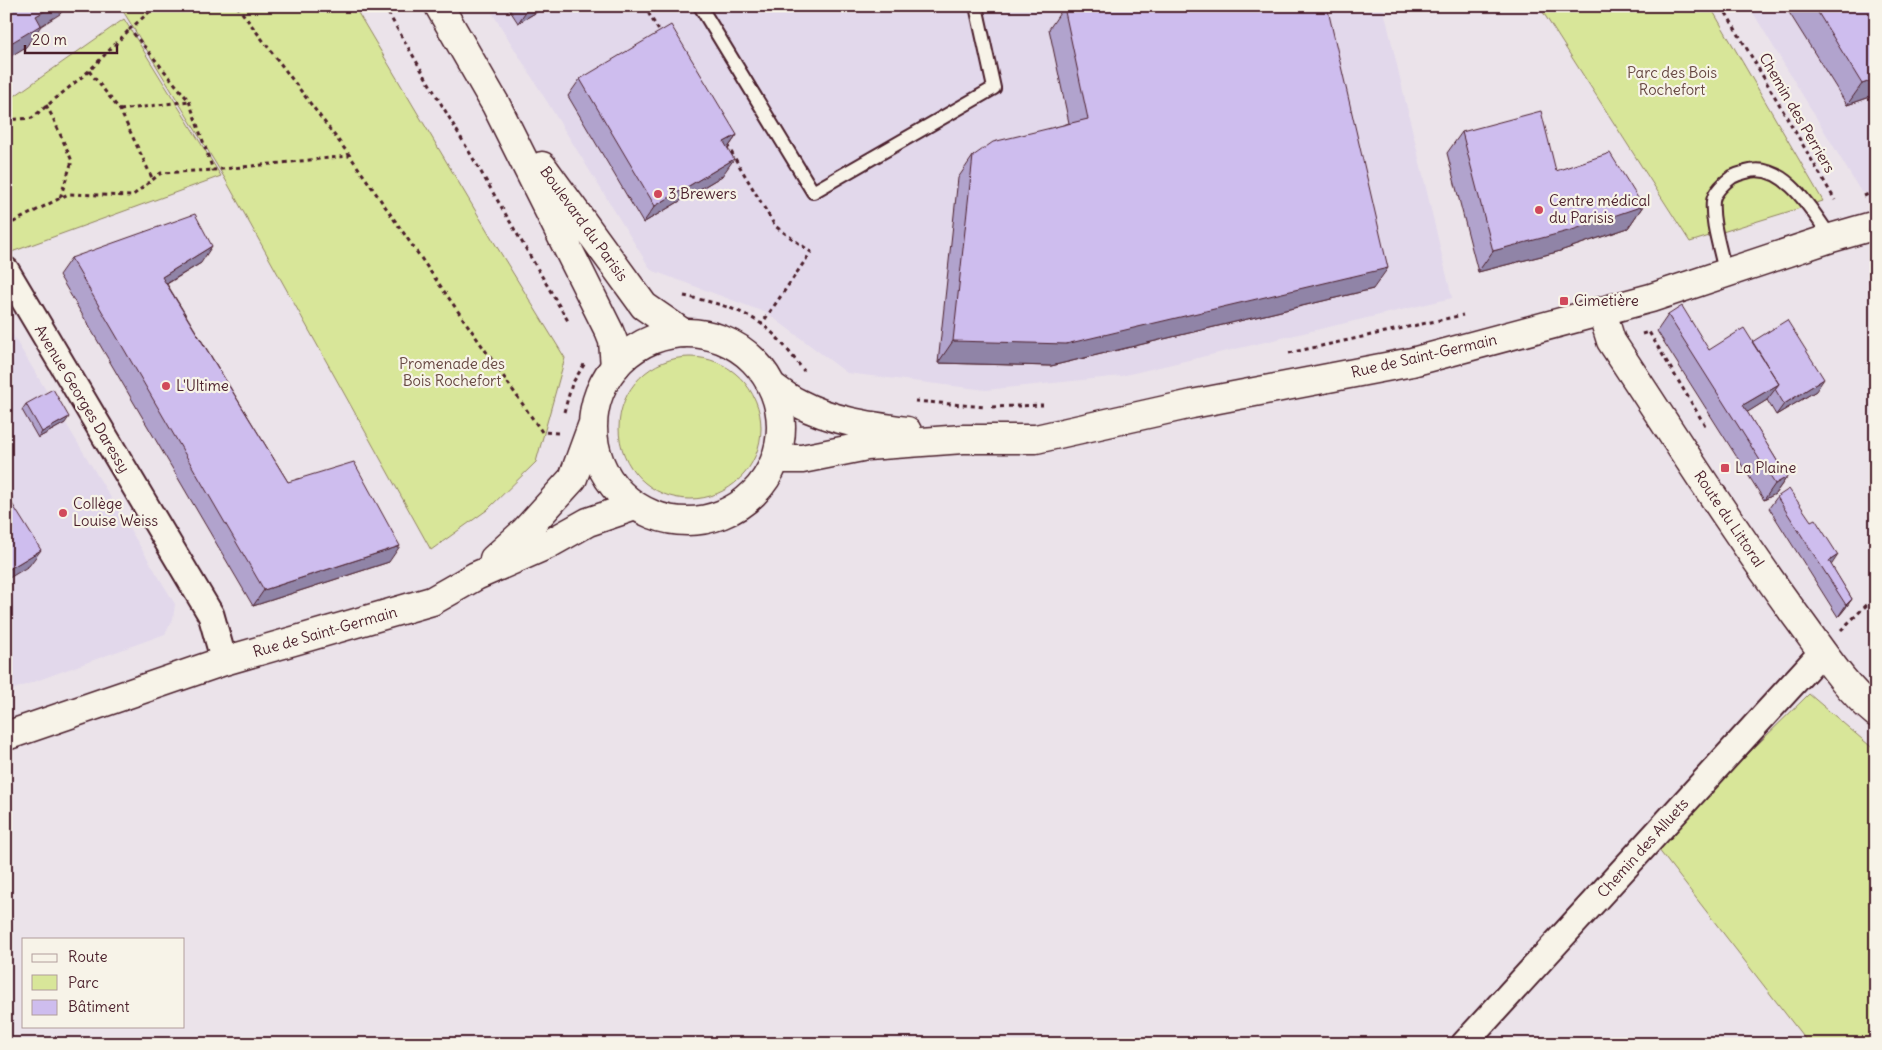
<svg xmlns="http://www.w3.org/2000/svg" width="1882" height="1050" viewBox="0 0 1882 1050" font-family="Delius,sans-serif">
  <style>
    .built { fill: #e2d8eb }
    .green { fill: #d8e699; stroke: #918262 }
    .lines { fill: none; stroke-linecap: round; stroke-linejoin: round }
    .service-casing { stroke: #4a1f2b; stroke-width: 16 }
    .minor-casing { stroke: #4a1f2b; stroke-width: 29 }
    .tertiary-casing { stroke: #4a1f2b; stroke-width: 31 }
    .secondary-casing { stroke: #4a1f2b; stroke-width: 31 }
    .path { stroke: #4a1f2b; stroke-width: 3; stroke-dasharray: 4 4; stroke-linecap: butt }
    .service { stroke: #f7f3e8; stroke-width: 12 }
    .minor { stroke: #f7f3e8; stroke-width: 25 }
    .tertiary { stroke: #f7f3e8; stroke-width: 28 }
    .secondary { stroke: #f7f3e8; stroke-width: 28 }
    .wall { fill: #b1a3cd; stroke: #4a1f2b }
    .shaded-wall { fill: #9084a7; stroke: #4a1f2b }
    .building { fill: #cebdee; stroke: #4a1f2b }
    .poi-dot { fill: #d1495b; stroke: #f7f3e8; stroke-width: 2 }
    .labels { text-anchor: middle; stroke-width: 4.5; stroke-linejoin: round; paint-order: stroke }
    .park-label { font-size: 15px; fill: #664741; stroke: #f7f3e8 }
    .street-label { font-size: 15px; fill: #4a1f2b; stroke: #f7f3e8 }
    .poi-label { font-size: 15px; fill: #4a1f2b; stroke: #f7f3e8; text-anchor: start }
  </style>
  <rect width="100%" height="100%" fill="#ebe3ea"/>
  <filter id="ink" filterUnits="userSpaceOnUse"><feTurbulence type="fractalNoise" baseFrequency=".02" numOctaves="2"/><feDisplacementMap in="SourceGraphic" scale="10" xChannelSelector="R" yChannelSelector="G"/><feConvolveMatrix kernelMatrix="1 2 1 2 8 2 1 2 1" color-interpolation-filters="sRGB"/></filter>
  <g filter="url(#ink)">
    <path class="built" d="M488,6H1383L1452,298L1121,376L986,390L847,373L767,313L651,270Z
      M1749,6H1876V195L1861,192Z
      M6,324L175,604L173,619L165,634L6,692Z"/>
    <path class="green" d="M120,6H354L497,247L565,358L536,462L487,510L431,550L224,177Z
      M1539,6H1710L1823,201L1690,242Z
      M124,19L221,176L6,254V102Z
      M619 428a71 71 0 1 1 142 0a71 71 0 1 1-142 0Z
      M1809,694L1876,751V1044H1809L1655,845Z"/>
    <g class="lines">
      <g class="service-casing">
        <path id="service" d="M700,6L813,192L994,88L976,6
          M1725,272C1721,251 1711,222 1713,201C1714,192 1725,182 1732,177C1736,175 1742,173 1746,172C1784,160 1813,212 1831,238"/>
      </g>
      <g class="minor-casing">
        <path id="minor" d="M6,270L211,615L224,661
          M1464,1044L1822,652"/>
      </g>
      <g class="tertiary-casing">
        <path id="tertiary" d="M439,6L496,105L609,331L613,341L615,367
          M542,166L644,306L683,333
          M1602,312L1611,341C1672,433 1731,527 1796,616C1820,648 1845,688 1876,713"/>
      </g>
      <g class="secondary-casing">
        <path id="secondary" d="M593 427a94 94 0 1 1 188 0a94 94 0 1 1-188 0Z
          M772,386C780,392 789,399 798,403C832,421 869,426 907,431
          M776,459H802L867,446L963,439H1036L1192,404L1412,362L1651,298L1831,238L1876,225
          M494,559L525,531L573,478L592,426
          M6,736L224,661L432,601L476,576L547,545L588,522L635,506"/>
      </g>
      <path class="path" d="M156,6L130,29L189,101L213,170L349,156
        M237,6L350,156L542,432L558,433
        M384,6L568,321
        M644,6L661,34
        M1722,6L1835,200
        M89,71L120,110L153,180
        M46,105L53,118L72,161L60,198
        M120,110L189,101
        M6,120L32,118L89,71L130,29
        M727,145L775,226L811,252L761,325
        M1864,196L1876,191
        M6,226L68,194L132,196L161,173L213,170
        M684,296C713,302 744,309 768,329C781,340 793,357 804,371
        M1642,334L1649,332L1706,427
        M1289,353L1463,315
        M915,401L986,407
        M992,407L1043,405
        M564,412L572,384L585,363
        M1841,630L1876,596"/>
      <use href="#service" class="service"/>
      <use href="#minor" class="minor"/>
      <use href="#tertiary" class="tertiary"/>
      <use href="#secondary" class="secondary"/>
    </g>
    <path class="wall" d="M507,6H547L518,23Z
      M1785,6H1876V95L1847,105Z
      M1064,7L1373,289L1051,366L938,363L958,178L973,156L1069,123L1049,29Z
      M580,79L737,135L728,148L722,176L643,223L568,96Z
      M1462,132L1556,171L1643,206L1628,228L1557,252L1478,272L1447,153Z
      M71,258L201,263L167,284L288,482L389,562L253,606L59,275Z
      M1668,315L1709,350L1752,342L1816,391L1776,415L1767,400L1747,412L1787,477L1775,494L1764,500L1657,331Z
      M26,404L65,423L38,438L22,410Z
      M1777,497L1831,565L1852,599L1844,610L1838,617L1769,508Z"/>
    <path class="shaded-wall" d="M53,6H66L60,14L41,26L26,47L6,59V46L36,16Z
      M530,6H547L518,23L529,7Z
      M1876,79V95L1847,105L1862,84Z
      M737,135L725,152L724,142Z
      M734,159L722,176L643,223L655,206Z
      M1643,206L1628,228L1557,252L1478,272L1493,251Z
      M212,246L201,263L151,293L162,277Z
      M1388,268L1373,289L1051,366L938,363L953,341Z
      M1824,379L1816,391L1776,415L1784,404Z
      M1779,384L1767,400L1735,420L1743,405Z
      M69,417L65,423L38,438L42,432Z
      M1787,477L1775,494L1764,500L1775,484Z
      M400,546L389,562L253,606L264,590Z
      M41,550L29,566L6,580V571Z
      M1838,555L1830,567L1829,561Z
      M1852,599L1844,610L1838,617L1846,605Z"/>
    <path class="building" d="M6,6H53L36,16L41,25L6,46Z
      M1068,6H1327L1388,268L1066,344L953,341L973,156L993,142L1088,119L1064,7Z
      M1814,6H1876V79L1862,84Z
      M671,25L737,135L724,142L734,159L655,206L580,79Z
      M1541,111L1556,171L1610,153L1643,206L1572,230L1493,251L1462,132Z
      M195,214L212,246L162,277L288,482L354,462L400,546L264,590L71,258Z
      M1682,306L1709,350L1744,328L1779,384L1743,405L1787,477L1775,484L1668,315Z
      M1787,320L1824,379L1784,404L1775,389L1779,384L1752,342Z
      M53,389L69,417L42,432L26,404Z
      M1789,489L1811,521L1815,519L1838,555L1829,561L1852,599L1846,605L1777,497Z
      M6,494L41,550L6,571Z"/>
  </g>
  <g class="poi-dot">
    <circle cx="658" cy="194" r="5"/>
    <circle cx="1539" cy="210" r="5"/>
    <rect x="1559" y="296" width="10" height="10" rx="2.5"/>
    <circle cx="166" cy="386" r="5"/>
    <rect x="1720" y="463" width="10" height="10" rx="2.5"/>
    <circle cx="63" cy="513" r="5"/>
  </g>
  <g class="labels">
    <g class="park-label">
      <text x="1672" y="78">Parc des Bois<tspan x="1672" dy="17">Rochefort</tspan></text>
      <text x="452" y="369">Promenade des<tspan x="452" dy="17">Bois Rochefort</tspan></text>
    </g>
    <g class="street-label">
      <text transform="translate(1797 113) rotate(60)" y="5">Chemin des Perriers</text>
      <text transform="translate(584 224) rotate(54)" y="5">Boulevard du Parisis</text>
      <text transform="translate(1424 356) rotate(-13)" y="5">Rue de Saint-Germain</text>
      <text transform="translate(82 399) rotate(59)" y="5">Avenue Georges Daressy</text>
      <text transform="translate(1729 519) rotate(56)" y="5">Route du Littoral</text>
      <text transform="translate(325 632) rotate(-16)" y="5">Rue de Saint-Germain</text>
      <text transform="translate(1643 848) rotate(-48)" y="5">Chemin des Alluets</text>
    </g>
    <g class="poi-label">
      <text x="668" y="199">3 Brewers</text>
      <text x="1549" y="206">Centre médical<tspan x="1549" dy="17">du Parisis</tspan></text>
      <text x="1574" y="306">Cimetière</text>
      <text x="176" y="391">L'Ultime</text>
      <text x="1735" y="473">La Plaine</text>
      <text x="73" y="509">Collège<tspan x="73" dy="17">Louise Weiss</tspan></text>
    </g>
  </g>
  <rect width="1882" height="1050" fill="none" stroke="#f7f3e8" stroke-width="25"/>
  <rect x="12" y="12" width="1857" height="1025" fill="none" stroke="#4a1f2b" stroke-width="2" filter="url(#ink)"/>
  <rect x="22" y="938" width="162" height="90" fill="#f7f3e8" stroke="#b29e9c"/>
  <rect x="32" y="954" width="25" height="8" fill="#f7f3e8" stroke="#b29e9c"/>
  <text x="68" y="962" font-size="15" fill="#4a1f2b">Route</text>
  <rect x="32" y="975" width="25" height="15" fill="#d8e699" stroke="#b29e9c"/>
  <text x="68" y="988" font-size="15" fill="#4a1f2b">Parc</text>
  <rect x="32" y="1000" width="25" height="15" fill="#cebdee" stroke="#b29e9c"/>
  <text x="68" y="1012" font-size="15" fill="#4a1f2b">Bâtiment</text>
  <path d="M25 45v8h92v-8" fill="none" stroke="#4a1f2b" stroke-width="2.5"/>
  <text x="32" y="45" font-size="15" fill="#4a1f2b" stroke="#f7f3e8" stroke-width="4" paint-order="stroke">20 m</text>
</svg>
